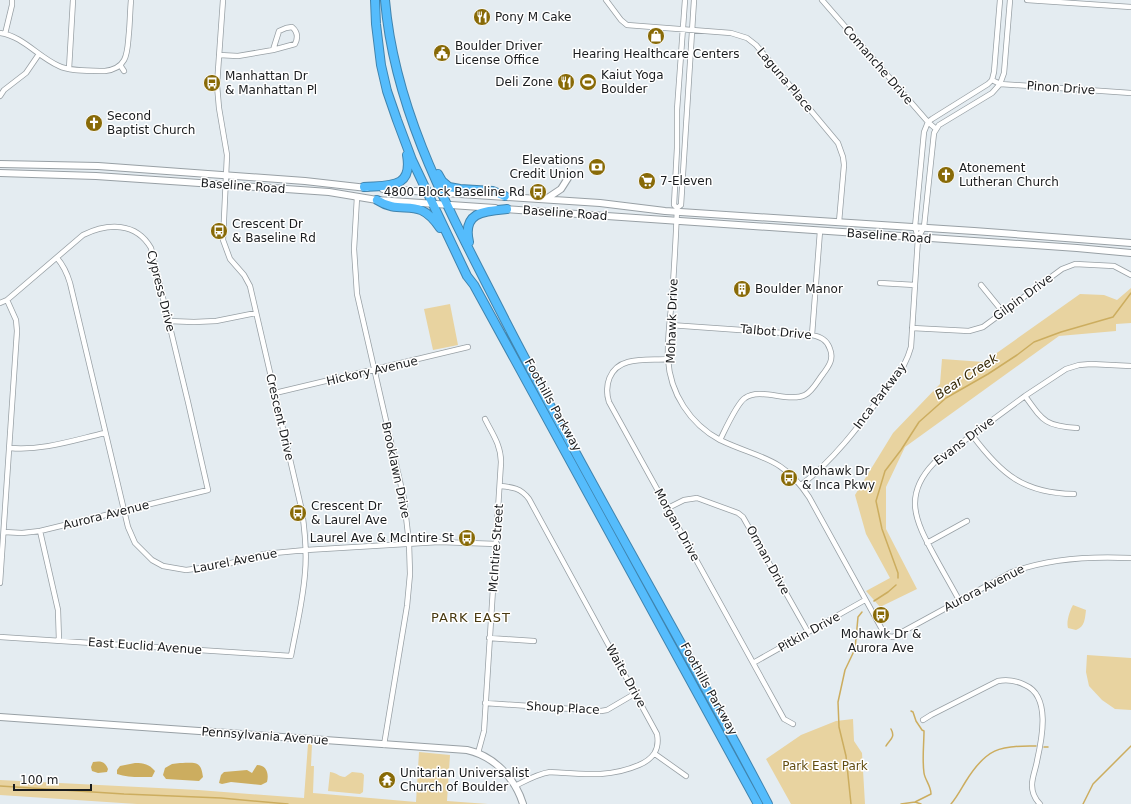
<svg xmlns="http://www.w3.org/2000/svg" width="1131" height="804" viewBox="0 0 1131 804" font-family="'DejaVu Sans',sans-serif">
  <style>
    .green { fill: #e8d3a0 }
    .water { fill: #ccad5f }
    .lines { fill: none; stroke-linecap: round; stroke-linejoin: round }
    .stream { stroke: #ccad5f; stroke-width: 1.5 }
    .street-casing { stroke: #98a0a5; stroke-width: 6 }
    .secondary-casing { stroke: #98a0a5; stroke-width: 8 }
    .highway-casing { stroke: #4084ae; stroke-width: 10 }
    .street { stroke: #fff; stroke-width: 4.5 }
    .secondary { stroke: #fff; stroke-width: 6 }
    .highway { stroke: #55bcfc; stroke-width: 8 }
    .labels { text-anchor: middle; stroke-width: 3; stroke-linejoin: round; paint-order: stroke }
    .poi-label { font-size: 12px; fill: #1a1c1e; stroke: #fff; text-anchor: start }
    .street-label { font-size: 12px; fill: #1a1c1e; stroke: #fff }
    .park-label { font-size: 12px; fill: #624d10; stroke: #fff }
    .water-label { font-size: 13px; font-style: italic; fill: #382b07; stroke: #fff }
    .neighbourhood-label { font-size: 13px; letter-spacing: 1px; fill: #483910; stroke: #fff }
  </style>
  <rect width="100%" height="100%" fill="#e4ecf1"/>
  <path class="green" d="M1131,288V323L1116,324V331L1059,336L905,447L886,487V529L917,589L880,607L866,591L890,578L866,534L855,495L893,433L940,384L942,359L984,362L1080,294L1104,295L1117,300Z
    M450,304L458,345L433,350L424,309Z
    M1073,605L1086,610C1085,618 1085,627 1076,630L1068,628C1066,622 1070,610 1073,605Z
    M1087,655L1131,658V710L1115,709L1102,700L1089,686L1086,672Z
    M853,719L854,741L862,753L865,804H791L766,759L801,735L836,721Z
    M308,744H312L311,766H314L313,793L416,802L419,752L450,755L447,801L488,804H137L0,795V780L198,790L304,798Z
    M330,772C338,773 339,777 345,777L352,772L362,773L364,775L363,792L360,794L328,791Z"/>
  <path class="water" d="M93,762C100,761 105,761 108,769L107,772L98,773L92,771L91,767Z
    M135,763C144,763 149,764 155,771L152,777C141,777 128,778 117,774V770L120,766Z
    M180,763C195,763 201,760 203,777L199,781L166,779L163,775L165,768L172,764Z
    M257,765C267,765 269,774 267,782L261,785L231,782L222,784L219,783L221,775L224,772L247,770L252,773Z"/>
  <g class="lines">
    <path class="stream" d="M898,578V573L882,529L876,501L885,471L901,450L919,422L946,398L988,374L1017,355L1034,342L1061,332L1113,317L1131,293
      M874,601L888,592L896,585
      M886,746C889,740 896,738 891,729
      M1044,747H1048
      M0,786L124,794L221,798L288,804
      M915,802L921,804
      M851,804L846,756L839,727L838,702L845,670L855,649L858,617L862,612
      M901,804L915,802L931,794C931,786 925,780 924,773C922,759 924,744 924,731L922,730L916,721L913,712L911,711
      M951,804C957,797 961,789 966,781C986,749 999,745 1036,746
      M1083,804L1093,784L1131,746"/>
    <g class="street-casing">
      <path id="street" d="M606,0L621,20L627,25L731,33L747,38L756,45L838,143L843,157L844,165L839,222
        M685,0L677,110V148L674,205L677,208C676,238 674,269 672,299C670,318 667,340 668,359C670,393 690,424 720,440C760,459 782,456 809,497L884,633L887,636L893,637L1012,572C1050,558 1091,556 1131,558
        M822,0L928,122L936,129
        M1027,0L1131,7
        M292,27C298,32 298,38 295,44L273,50L279,31L286,28Z
        M0,33C23,36 38,57 59,66C71,72 92,70 105,71C129,68 127,51 129,32C130,21 130,11 131,0
        M5,34L12,5V0
        M219,55L238,56L273,50
        M120,65L124,71
        M69,69L73,0
        M992,80L1000,84L1131,93
        M0,96L4,90L26,73L39,54
        M357,197L354,249L357,294L404,499L409,543L410,574L407,606L384,745
        M677,208L681,205L694,0
        M918,238L924,227L934,133L939,125L944,122L992,93L1000,84L1004,73L1010,0
        M57,258C64,266 67,273 70,283L128,527L135,543L152,560L163,566L186,570L224,565L264,554L306,550L439,542L497,544
        M880,283L915,285
        M981,285L1003,312
        M0,303L7,300L83,235C108,223 136,222 151,248L188,402L208,490L40,531L22,533L4,532
        M168,321L194,322L216,321L256,313
        M670,325L812,335C821,337 827,340 830,349C834,359 829,366 823,374C818,380 813,391 805,395C789,403 760,387 745,398C737,403 725,430 720,440
        M912,328L969,331L983,327L1062,269L1075,264L1114,266L1131,275
        M812,335L820,231
        M668,359C655,360 640,359 628,362C609,367 604,386 609,402L784,719L793,724
        M275,393L468,347
        M1025,396C1043,421 1045,426 1077,428
        M972,435C1001,474 1023,493 1074,494
        M10,448C42,451 74,440 105,433
        M801,485C843,453 871,408 903,367L908,356L911,347L918,238L915,227L924,132L928,122L932,119L988,84L992,80L994,72L1000,0
        M500,486C512,487 521,488 529,499L657,734C660,750 653,759 639,765C609,778 582,774 550,772C537,774 527,780 515,786
        M668,508L684,500L697,498L738,513L743,517L808,632
        M40,531L58,610L59,641
        M927,543L967,521
        M0,583L17,331L16,320L7,300
        M959,600C951,585 942,570 934,555C915,520 903,495 934,463L1025,396L1066,369L1079,365L1091,364L1131,366
        M0,637L291,656C296,629 303,601 305,573C307,553 305,532 302,511L250,286L244,275L230,259L223,240L227,155L219,108L217,85L223,0
        M489,638L534,641
        M753,663L865,600
        M485,703L601,711L607,710L636,693
        M923,720L931,715L998,681C1007,679 1017,681 1025,685C1051,696 1042,739 1037,761C1036,768 1032,777 1032,785C1032,792 1035,799 1040,804
        M478,753L484,731L501,462C501,445 492,433 485,419
        M655,754L686,776"/>
    </g>
    <g class="secondary-casing">
      <path id="secondary" d="M0,164L98,166L305,181L367,188
        M0,173L96,176L185,182L329,192L377,200L495,208
        M383,189L600,203L665,211L974,231L1131,243
        M546,199L561,189L568,178
        M504,209L1077,248L1131,253
        M0,717L467,750C494,756 515,778 523,804"/>
    </g>
    <g class="highway-casing">
      <path id="highway" d="M375,0L376,24L381,65L387,91L397,120L412,160L467,276L474,285L758,804
        M385,0C395,117 454,219 506,322C590,485 683,642 768,804
        M438,174L442,181L449,187L460,189L493,191L505,196
        M364,187C389,185 413,189 407,155
        M377,200C403,217 417,194 440,228
        M469,242C462,212 484,211 507,209"/>
    </g>
    <use href="#street" class="street"/>
    <use href="#secondary" class="secondary"/>
    <use href="#highway" class="highway"/>
  </g>
  <defs>
    <g id="restaurant-disc" transform="scale(0.9)"><circle r="9.5" fill="#886a07" stroke="#fff"/><path d="M-5-6h1v4h1v-4h1v4h1v-4h1v5L-1.5 .5V6h-2V.5L-5-1ZM5-6V6H3V1.5H1.5Q1.5-4 5-6Z" fill="#fff"/></g>
    <g id="shop-disc" transform="scale(0.9)"><circle r="9.5" fill="#886a07" stroke="#fff"/><path d="M-5-2.5h2.3a2.7 3.5 0 0 1 5.4 0H5L5.5 6h-11ZM-1.5-2.5h3a1.5 2.3 0 0 0-3 0Z" fill="#fff"/></g>
    <g id="civic-disc" transform="scale(0.9)"><circle r="9.5" fill="#886a07" stroke="#fff"/><path d="M-.6-6.5H3V-4.5H.6V-3L4-1V1h2V6H-6V1h2V-1L-.6-3ZM-1.2 2.5V6h2.4V2.5Z" fill="#fff"/></g>
    <g id="stadium-disc" transform="scale(0.9)"><circle r="9.5" fill="#886a07" stroke="#fff"/><path d="M0-5a6.5 5 0 1 0 0 10a6.5 5 0 1 0 0-10ZM-3.5-1.8h7v3.6h-7Z" fill="#fff"/></g>
    <g id="bus-disc" transform="scale(0.9)"><circle r="9.5" fill="#886a07" stroke="#fff"/><path d="M-5-6H5V4H4V6H2V4H-2V6H-4V4H-5ZM-3.5-4V0h7V-4ZM-3.5 1.2v1.5H-2V1.2ZM2 1.2v1.5H3.5V1.2Z" fill="#fff"/></g>
    <g id="church-disc" transform="scale(0.9)"><circle r="9.5" fill="#886a07" stroke="#fff"/><path d="M-1.2-6h2.4v3.5h3.3v2.4h-3.3V6h-2.4V-.1h-3.3v-2.4h3.3Z" fill="#fff"/></g>
    <g id="bank-disc" transform="scale(0.9)"><circle r="9.5" fill="#886a07" stroke="#fff"/><path d="M-6-4H6V4H-6ZM0-2.3a2.3 2.3 0 1 0 0 4.6a2.3 2.3 0 1 0 0-4.6Z" fill="#fff"/></g>
    <g id="supermarket-disc" transform="scale(0.9)"><circle r="9.5" fill="#886a07" stroke="#fff"/><path d="M-6-5.5h2.5l.6 2H6L4.5 2H-2.5L-4.4-4H-6ZM-1.5 3.2a1.3 1.3 0 1 0 .1 0ZM3 3.2a1.3 1.3 0 1 0 .1 0Z" fill="#fff"/></g>
    <g id="building-disc" transform="scale(0.9)"><circle r="9.5" fill="#886a07" stroke="#fff"/><path d="M-4-6H4V6H1V3H-1V6H-4ZM-2.5-4.3h1.7v1.8h-1.7ZM.8-4.3h1.7v1.8H.8ZM-2.5-1h1.7V.8h-1.7ZM.8-1h1.7V.8H.8Z" fill="#fff"/></g>
    <g id="temple-disc" transform="scale(0.9)"><circle r="9.5" fill="#886a07" stroke="#fff"/><path d="M0-6L5-2H3V0L6.5 2.5H4V6H1.5V3h-3V6H-4V2.5H-6.5L-3 0V-2H-5Z" fill="#fff"/></g>
  </defs>
  <g fill-rule="evenodd">
    <use href="#restaurant-disc" x="482" y="17"/>
    <use href="#shop-disc" x="656" y="36"/>
    <use href="#civic-disc" x="442" y="53"/>
    <use href="#restaurant-disc" x="566" y="82"/>
    <use href="#stadium-disc" x="588" y="82"/>
    <use href="#bus-disc" x="212" y="83"/>
    <use href="#church-disc" x="94" y="123"/>
    <use href="#bank-disc" x="597" y="167"/>
    <use href="#church-disc" x="946" y="175"/>
    <use href="#supermarket-disc" x="647" y="181"/>
    <use href="#bus-disc" x="538" y="192"/>
    <use href="#bus-disc" x="219" y="231"/>
    <use href="#building-disc" x="742" y="289"/>
    <use href="#bus-disc" x="789" y="478"/>
    <use href="#bus-disc" x="298" y="513"/>
    <use href="#bus-disc" x="467" y="538"/>
    <use href="#bus-disc" x="881" y="615"/>
    <use href="#temple-disc" x="387" y="780"/>
  </g>
  <g class="labels">
    <g class="poi-label">
      <text x="495" y="21">Pony M Cake</text>
      <text x="455" y="50">Boulder Driver<tspan x="455" dy="14">License Office</tspan></text>
      <text x="656" y="58" text-anchor="middle">Hearing Healthcare Centers</text>
      <text x="601" y="79">Kaiut Yoga<tspan x="601" dy="14">Boulder</tspan></text>
      <text x="225" y="80">Manhattan Dr<tspan x="225" dy="14">&amp; Manhattan Pl</tspan></text>
      <text x="553" y="86" text-anchor="end">Deli Zone</text>
      <text x="107" y="120">Second<tspan x="107" dy="14">Baptist Church</tspan></text>
      <text x="584" y="164" text-anchor="end">Elevations<tspan x="584" dy="14">Credit Union</tspan></text>
      <text x="959" y="172">Atonement<tspan x="959" dy="14">Lutheran Church</tspan></text>
      <text x="660" y="185">7-Eleven</text>
      <text x="525" y="196" text-anchor="end">4800 Block Baseline Rd</text>
      <text x="232" y="228">Crescent Dr<tspan x="232" dy="14">&amp; Baseline Rd</tspan></text>
      <text x="755" y="293">Boulder Manor</text>
      <text x="802" y="475">Mohawk Dr<tspan x="802" dy="14">&amp; Inca Pkwy</tspan></text>
      <text x="311" y="510">Crescent Dr<tspan x="311" dy="14">&amp; Laurel Ave</tspan></text>
      <text x="454" y="542" text-anchor="end">Laurel Ave &amp; McIntire St</text>
      <text x="881" y="638" text-anchor="middle">Mohawk Dr &amp;<tspan x="881" dy="14">Aurora Ave</tspan></text>
      <text x="400" y="777">Unitarian Universalist<tspan x="400" dy="14">Church of Boulder</tspan></text>
    </g>
    <g class="street-label">
      <text transform="translate(878 65) rotate(49)" y="4">Comanche Drive</text>
      <text transform="translate(785 80) rotate(50)" y="4">Laguna Place</text>
      <text transform="translate(1061 88) rotate(4)" y="4">Pinon Drive</text>
      <text transform="translate(243 186) rotate(4)" y="4">Baseline Road</text>
      <text transform="translate(565 213) rotate(4)" y="4">Baseline Road</text>
      <text transform="translate(889 236) rotate(4)" y="4">Baseline Road</text>
      <text transform="translate(161 291) rotate(76)" y="4">Cypress Drive</text>
      <text transform="translate(1023 297) rotate(-36)" y="4">Gilpin Drive</text>
      <text transform="translate(672 321) rotate(-88)" y="4">Mohawk Drive</text>
      <text transform="translate(776 332) rotate(5)" y="4">Talbot Drive</text>
      <text transform="translate(372 371) rotate(-13)" y="4">Hickory Avenue</text>
      <text transform="translate(880 396) rotate(-53)" y="4">Inca Parkway</text>
      <text transform="translate(553 405) rotate(61)" y="4">Foothills Parkway</text>
      <text transform="translate(280 417) rotate(77)" y="4">Crescent Drive</text>
      <text transform="translate(964 441) rotate(-37)" y="4">Evans Drive</text>
      <text transform="translate(396 470) rotate(78)" y="4">Brooklawn Drive</text>
      <text transform="translate(106 515) rotate(-14)" y="4">Aurora Avenue</text>
      <text transform="translate(677 525) rotate(61)" y="4">Morgan Drive</text>
      <text transform="translate(496 548) rotate(-86)" y="4">McIntire Street</text>
      <text transform="translate(768 560) rotate(61)" y="4">Orman Drive</text>
      <text transform="translate(235 561) rotate(-11)" y="4">Laurel Avenue</text>
      <text transform="translate(984 588) rotate(-27)" y="4">Aurora Avenue</text>
      <text transform="translate(809 632) rotate(-29)" y="4">Pitkin Drive</text>
      <text transform="translate(145 646) rotate(4)" y="4">East Euclid Avenue</text>
      <text transform="translate(626 676) rotate(61)" y="4">Waite Drive</text>
      <text transform="translate(709 689) rotate(61)" y="4">Foothills Parkway</text>
      <text transform="translate(563 708) rotate(3)" y="4">Shoup Place</text>
      <text transform="translate(265 736) rotate(4)" y="4">Pennsylvania Avenue</text>
    </g>
    <g class="park-label">
      <text x="825" y="770">Park East Park</text>
    </g>
    <g class="water-label">
      <text transform="translate(966 376) rotate(-33)" y="5">Bear Creek</text>
    </g>
    <g class="neighbourhood-label">
      <text x="471" y="622">PARK EAST</text>
    </g>
  </g>
  <path d="M14 784v6h77v-6" fill="none" stroke="#1a1c1e" stroke-width="2"/>
  <text x="20" y="784" font-size="12" fill="#1a1c1e" stroke="#ffffff" stroke-width="3" paint-order="stroke">100 m</text>
</svg>
